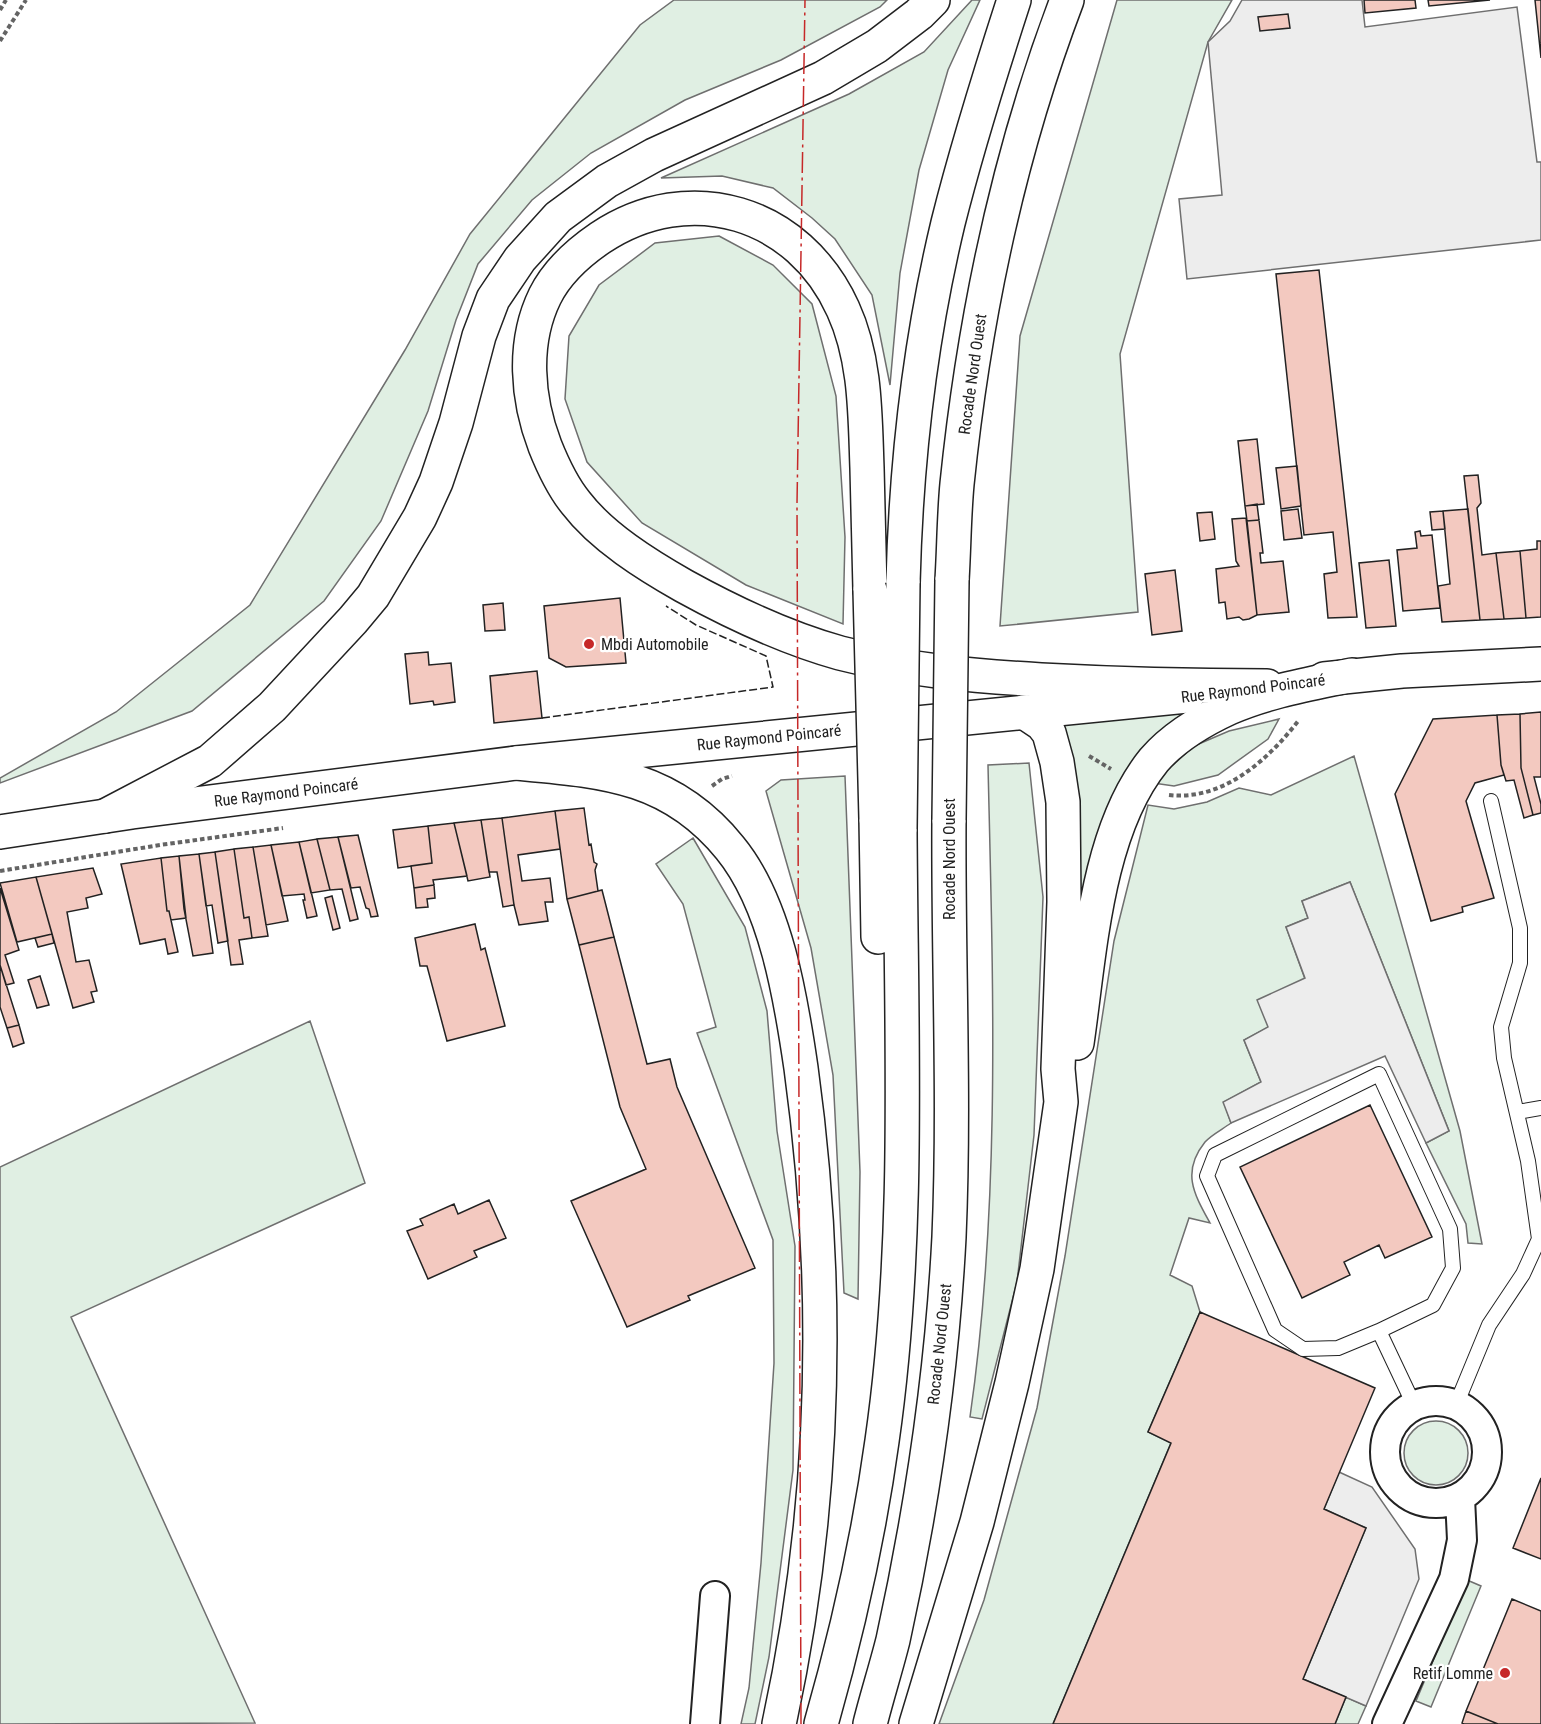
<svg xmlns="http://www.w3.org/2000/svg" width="1541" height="1724" viewBox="0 0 1541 1724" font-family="'Roboto Condensed',sans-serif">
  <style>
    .green { fill: #e0efe3; stroke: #6f6f6f; stroke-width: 1.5 }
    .parking { fill: #ededed; stroke: #6f6f6f; stroke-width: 1.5 }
    .building { fill: #f3c9c0; stroke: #222; stroke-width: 1.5 }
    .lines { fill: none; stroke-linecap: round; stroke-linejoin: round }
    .service-casing { stroke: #222; stroke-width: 16 }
    .minor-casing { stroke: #222; stroke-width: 32 }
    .primary-casing { stroke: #222; stroke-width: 36 }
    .trunk-casing { stroke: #222; stroke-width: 36 }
    .path { stroke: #646464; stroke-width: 4; stroke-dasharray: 4.5 3; stroke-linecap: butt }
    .service { stroke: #fff; stroke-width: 14 }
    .minor { stroke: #fff; stroke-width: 28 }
    .primary { stroke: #fff; stroke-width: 33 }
    .trunk { stroke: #fff; stroke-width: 33 }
    .trunk-bridge-casing { stroke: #222; stroke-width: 36; stroke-linecap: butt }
    .trunk-bridge { stroke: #fff; stroke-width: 33 }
    .fence { stroke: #222; stroke-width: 1.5; stroke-dasharray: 8 3; stroke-linecap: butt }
    .power { stroke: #c62828; stroke-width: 1.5; stroke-dasharray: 21 4.5 3 4.5; stroke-linecap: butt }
    .poi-dot { fill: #c62828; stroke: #fff; stroke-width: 2 }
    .labels { text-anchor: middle; stroke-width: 4.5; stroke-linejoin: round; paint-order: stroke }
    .street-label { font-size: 16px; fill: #222; stroke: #fff }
    .poi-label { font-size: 16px; fill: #222; stroke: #fff; text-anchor: start }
  </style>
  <rect width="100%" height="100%" fill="#fff"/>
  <path class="green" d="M674,0H887L880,7L781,60L685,100L591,153L532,200L478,264L456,320L428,411L381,521L324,601L192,711L0,783V778L116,712L250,605L405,350L470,234L640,25Z
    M972,0H980L948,70L919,170L900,273L890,385L872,295L835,239L812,218L773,188L722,176L661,178L849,94L924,52Z
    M1117,0H1232L1208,42L1120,354L1138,612L1000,626L1020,336Z
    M719,236L773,265L812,304L836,396L845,537L843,624L746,585L642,523L587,462L565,399L569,336L599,285L655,243Z
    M1186,711L1139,759L1086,890L1080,889V801L1063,723Z
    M1279,719L1268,739L1218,775L1174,786L1153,783L1194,746L1229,731Z
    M1354,756L1460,1131L1482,1244L1468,1243L1466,1224L1426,1143L1449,1131L1350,882L1302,901L1308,918L1286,927L1305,979L1269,1027L1244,1040L1261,1082L1224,1102L1231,1123C1223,1129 1211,1135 1205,1142C1181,1172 1194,1194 1210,1223L1189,1218L1170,1275L1192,1286L1200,1312L1148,1432L1171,1443L1053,1724H939L984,1600L1037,1408L1065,1256L1114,941L1148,805L1174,809L1207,802L1239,788L1271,795Z
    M1029,763L1043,897L1034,1135L1017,1282L982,1419L970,1417C1001,1201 993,982 988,765Z
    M845,776L860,1172L858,1299L844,1293L833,1075L811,948L766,791L781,780Z
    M693,838L745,927L767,1011L777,1131L795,1246L793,1470L769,1657L755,1724H741L749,1688L761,1563L774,1363L773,1240L697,1033L716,1027L683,904L656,864Z
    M310,1021L365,1183L71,1317L255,1723L0,1724V1167Z
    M1404 1453a32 32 0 1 1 64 0a32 32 0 1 1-64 0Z
    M1467,1580L1481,1586L1431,1707L1416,1701Z
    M1346,1697L1366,1706L1358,1724H1335Z"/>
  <path class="parking" d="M1242,0H1362L1365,27L1517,7L1537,162H1541V240L1187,279L1179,199L1222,195L1208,42L1230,21Z
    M1350,882L1449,1131L1426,1143L1385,1056L1231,1123L1223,1102L1261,1082L1244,1040L1268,1027L1257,1000L1305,978L1286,927L1308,918L1302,901Z
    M1339,1472L1372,1487L1415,1549L1419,1579L1366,1706L1303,1679L1366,1528L1324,1509Z"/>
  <path class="building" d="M1364,0H1415L1416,8L1365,13Z
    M1428,0H1490L1429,6Z
    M1535,0H1541V58Z
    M1288,14L1290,28L1260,31L1258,17Z
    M1319,270L1348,531L1357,617L1328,618L1324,574L1337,572L1333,532L1304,535L1276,274Z
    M1257,439L1264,504L1245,506L1238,441Z
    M1297,466L1301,506L1281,509L1276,468Z
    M1478,475L1481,503L1477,508L1482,555L1496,553L1504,619L1480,620L1464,476Z
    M1257,504L1259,520L1247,521L1245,506Z
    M1298,509L1302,538L1284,540L1281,511Z
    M1468,509L1480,620L1442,622L1438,586L1450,584L1443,511Z
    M1443,511L1445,529L1432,530L1430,512Z
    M1212,512L1215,539L1200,541L1197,513Z
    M1246,518L1257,615L1249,619L1243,620L1239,617L1227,619L1225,602L1219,603L1216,569L1239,566L1236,561L1232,519Z
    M1259,520L1263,553H1260L1261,563L1283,561L1289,612L1257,615L1247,521Z
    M1420,531L1421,536L1432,535L1440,608L1403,611L1397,550L1417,548L1415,532Z
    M1537,541H1541V617L1526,618L1520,551L1537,549Z
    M1520,551L1526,618L1504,619L1496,553Z
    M1389,560L1396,626L1366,628L1359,563Z
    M1175,570L1182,631L1152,635L1145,574Z
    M620,598L626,663L566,667L549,658L544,606Z
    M503,603L505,630L485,631L483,605Z
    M428,652L429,665L451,663L455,702L434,705L433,701L410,704L405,654Z
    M537,671L542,718L494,723L490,676Z
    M1541,712V777H1534L1541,804V813L1533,815L1521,768L1520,714Z
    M1520,714L1521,768L1533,815L1524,818L1514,780L1506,781L1501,765L1497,715Z
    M1497,715L1501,765L1504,775L1475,783L1466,801L1494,898L1462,907L1463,912L1431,921L1395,794L1433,719Z
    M584,808L589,845L591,844L594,862L597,864L595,870L598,891L567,899L555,811Z
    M555,811L560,849L518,855L522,881L550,878L553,902H545L548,921L519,925L514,905L502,818Z
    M502,818L514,905L503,907L497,872H489L481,820Z
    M481,820L490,877L468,881L454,823Z
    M454,823L467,876L433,880L434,885L414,888L411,866L432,863L428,826Z
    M428,826L432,863L398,868L393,830Z
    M358,835L378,916L371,917L369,909L366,908L360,887L351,888L338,837Z
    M338,837L358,919L350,921L342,889L330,890L317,839Z
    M317,839L330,890L311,893L299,842Z
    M299,842L317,916L307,918L303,900H305L304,894L282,896L271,845Z
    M271,845L288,921L266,925L253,847Z
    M253,847L268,936L252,938L249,917L244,918L234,849Z
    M234,849L244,918L249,917L252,938L239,940L243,964L231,965L215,852Z
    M215,852L228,941L218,943L212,905L206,906L199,854Z
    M199,854L213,953L193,956L184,909L179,856Z
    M179,856L186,918L171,920L169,911H167L161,858Z
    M161,858L167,911H169L178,952L168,954L165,939L140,944L121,864Z
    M93,868L102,894L86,898L88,908L67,912L76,962L89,960L97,991L91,992L94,1002L73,1008L36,877Z
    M36,877L52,934L17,942L0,883Z
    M434,885L435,898L427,899L428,907L416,908L414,888Z
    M0,888L19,950L5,955L14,983L6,985L0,965Z
    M602,890L614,937L579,945L567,899Z
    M332,896L340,928L333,930L325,898Z
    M475,924L481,950L485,948L505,1026L447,1041L427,966H420L415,938Z
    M52,934L54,943L38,947L35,938Z
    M614,937L647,1064L670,1059L677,1087L755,1268L688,1296L690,1300L627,1327L571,1201L646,1169L620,1107L579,945Z
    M0,965L19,1025L7,1028L0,1007Z
    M40,976L49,1005L37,1008L28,980Z
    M19,1025L24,1043L13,1047L7,1028Z
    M1370,1105L1432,1237L1385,1258L1379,1245L1344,1262L1350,1275L1302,1298L1240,1167Z
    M489,1200L506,1238L474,1251L477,1257L428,1279L407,1231L423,1225L420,1219L454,1204L458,1214Z
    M1200,1312L1375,1388L1324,1509L1366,1528L1303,1679L1346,1697L1335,1724H1053L1171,1443L1148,1432Z
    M1541,1478V1559L1513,1548Z
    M1512,1599L1541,1611V1724H1498L1466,1711Z
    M1466,1711L1498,1724H1464L1462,1723Z"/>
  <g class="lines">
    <g class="service-casing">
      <path id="service" d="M1517,1112L1541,1108
        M1379,1331L1338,1348L1303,1349L1275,1330L1207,1176L1215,1155L1379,1074L1450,1229L1453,1268L1433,1305L1379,1331L1414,1405
        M1456,1405L1489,1325L1523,1274L1539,1239L1528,1161L1504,1058L1501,1027L1520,963V928L1491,801"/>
    </g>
    <g class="minor-casing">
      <path id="minor" d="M1385 1452a51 51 0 1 1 102 0a51 51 0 1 1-102 0Z
        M705,1724L715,1596
        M1387,1724L1454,1579L1462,1540L1460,1498"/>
    </g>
    <g class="primary-casing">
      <path id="primary" d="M1324,679L1402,671L1541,664
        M0,832L132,812L516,763L1187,696"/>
    </g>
    <g class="trunk-casing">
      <path id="trunk" d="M952,580C954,548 954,516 957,484C974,319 1008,155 1067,0
        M903,583C906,463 920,340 948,223C967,147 990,74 1014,0
        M870,590C869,549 868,509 867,468C865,415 866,359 843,309C799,212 690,178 600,238C578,253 557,272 545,296C522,343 527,399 545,446C553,466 562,486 576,503C602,537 647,565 684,586C733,613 786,638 840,653C906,670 973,676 1041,680C1116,684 1191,686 1267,686
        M516,763C603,771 671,775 730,848C776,904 791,999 801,1068C831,1286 826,1508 779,1724
        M105,816L210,761L272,707L353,620L373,596L420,517L436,482L456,423L479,336L493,299L520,259L558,217L607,181L654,155L823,78L877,46L919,14L933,0
        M876,819L878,937
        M1077,1043C1090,954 1096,831 1154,760C1173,738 1203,720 1229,708C1268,691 1310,684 1352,675
        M821,1724C847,1633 869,1535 882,1441C911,1239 901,1032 900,829
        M870,1724C877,1696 886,1668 893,1640C922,1508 942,1372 949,1237C955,1098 948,959 949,820
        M916,1724L977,1522L1012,1383L1037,1269L1061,1102L1058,1069L1064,902L1063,802L1057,762L1049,733L1042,724L1024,712"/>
    </g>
    <path class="path" d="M0,10L6,0
      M0,41L26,0
      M1089,756L1111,769
      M712,786L722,779L732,776
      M1169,795C1223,801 1268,760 1299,720
      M0,871L160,845L283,828"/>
    <use href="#service" class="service"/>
    <use href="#minor" class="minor"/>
    <use href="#primary" class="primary"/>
    <use href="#trunk" class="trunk"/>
    <g class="trunk-bridge-casing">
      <path id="trunk-bridge" d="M870,590L876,819
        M949,820L952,580
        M900,829L903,583"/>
    </g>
    <use href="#trunk-bridge" class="trunk-bridge"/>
    <path class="fence" d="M542,718L773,687L766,656L696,625L666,606"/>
    <path class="power" d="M801,1724L797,504L805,0"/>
  </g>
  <g class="poi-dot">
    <circle cx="589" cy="644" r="6"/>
    <circle cx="1505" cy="1673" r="6"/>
  </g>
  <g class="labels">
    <g class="street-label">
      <text transform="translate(972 374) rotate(-82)" y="6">Rocade Nord Ouest</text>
      <text transform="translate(1253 688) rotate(-7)" y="6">Rue Raymond Poincaré</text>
      <text transform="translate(769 737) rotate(-6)" y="6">Rue Raymond Poincaré</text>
      <text transform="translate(286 792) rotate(-7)" y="6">Rue Raymond Poincaré</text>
      <text transform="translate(949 859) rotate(-90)" y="6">Rocade Nord Ouest</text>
      <text transform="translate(939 1344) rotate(-84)" y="6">Rocade Nord Ouest</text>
    </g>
    <g class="poi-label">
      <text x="601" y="650">Mbdi Automobile</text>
      <text x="1493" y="1679" text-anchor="end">Retif Lomme</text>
    </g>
  </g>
</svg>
